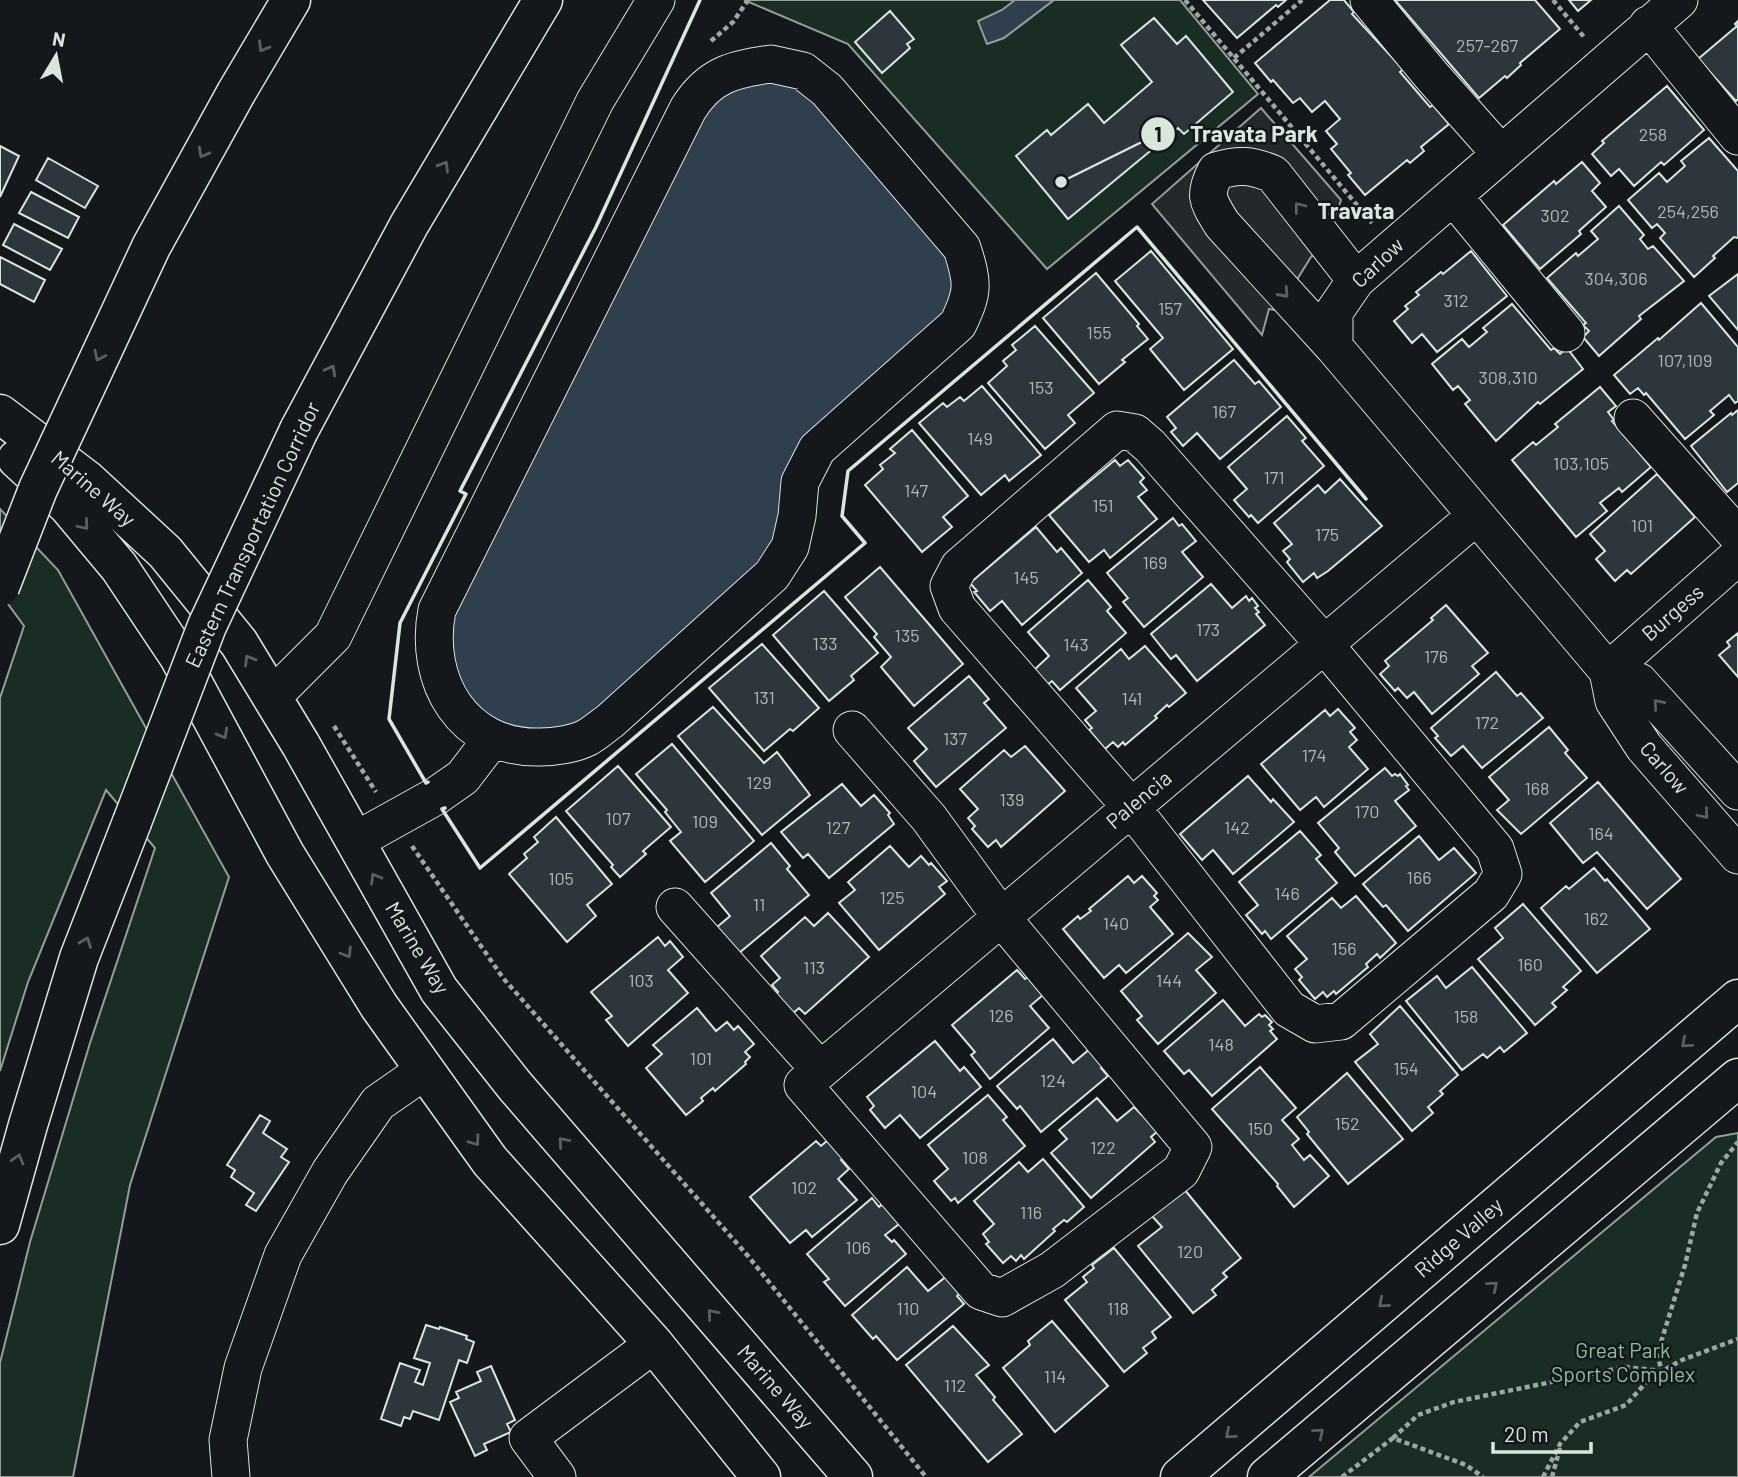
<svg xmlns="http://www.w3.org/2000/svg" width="1738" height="1477" viewBox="0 0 1738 1477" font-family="Barlow,sans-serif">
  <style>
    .green { fill: #1a2d24; stroke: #939e99; stroke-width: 2 }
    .parking { fill: #24282b; stroke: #939e99; stroke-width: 2 }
    .water { fill: #2f3f4d; stroke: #939e99; stroke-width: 2 }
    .building { fill: #2c363c; stroke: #d8e6dc; stroke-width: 2 }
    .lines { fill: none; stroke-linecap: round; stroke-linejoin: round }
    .minor-casing { stroke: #d8e6dc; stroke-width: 39 }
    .major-casing { stroke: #d8e6dc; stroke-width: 41 }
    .highway-casing { stroke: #d8e6dc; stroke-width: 41 }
    .path { stroke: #9da8a2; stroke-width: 4.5; stroke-dasharray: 5 3.5; stroke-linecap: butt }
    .minor { stroke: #14181c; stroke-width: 37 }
    .major { stroke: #14181c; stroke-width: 38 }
    .highway { stroke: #14181c; stroke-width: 38 }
    .highway-bridge-casing { stroke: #d8e6dc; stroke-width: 41; stroke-linecap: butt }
    .highway-bridge { stroke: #14181c; stroke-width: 38 }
    .wall { stroke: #d8e6dc; stroke-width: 3.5 }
    .oneway { stroke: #59605f }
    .labels { text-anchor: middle; stroke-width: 5; stroke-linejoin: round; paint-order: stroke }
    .number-label { font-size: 18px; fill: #adbab4 }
    .street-label { font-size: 21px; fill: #d8e6dc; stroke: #14181c }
    .park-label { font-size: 21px; fill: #8ac095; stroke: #14181c }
    .neighbourhood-label { font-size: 23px; font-weight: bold; fill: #d8e6dc; stroke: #14181c }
    .leader { fill: none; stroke: #d8e6dc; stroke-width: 2.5 }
    .callout-dot { fill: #d8e6dc; stroke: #14181c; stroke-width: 2.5 }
    .mark-label { font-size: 21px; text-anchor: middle; font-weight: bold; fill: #111 }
    .callout-label { font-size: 23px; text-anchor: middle; font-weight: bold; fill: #d8e6dc; stroke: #14181c; stroke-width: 5; stroke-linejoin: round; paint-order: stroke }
  </style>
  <rect width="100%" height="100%" fill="#14181c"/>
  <path class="green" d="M744,0H1180L1258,94L1047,269L848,44Z
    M0,509L58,570L229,877L130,1185L73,1477H0V1363L30,1242L90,1043L155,848L106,790L28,982L0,1071V698L24,626L0,593Z
    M1738,1133V1477H1309L1716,1137Z"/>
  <path class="parking" d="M1261,108L1341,200L1331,230L1336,234L1311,257L1298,278L1288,312L1269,309L1262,335L1152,204Z"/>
  <path class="water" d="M1015,0H1054L1004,38L987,44L978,21L1002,10Z
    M743,79L782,81L815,97L952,259L958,284L950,310L800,446L782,528L769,558L590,724L552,735L507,729L475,712L456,683L446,627L700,112Z"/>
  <path class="building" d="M1203,0H1286L1278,7L1276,5L1237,38Z
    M1330,0H1344L1354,12L1352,14L1403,69L1400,72L1430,107L1433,105L1449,124L1421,147L1424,151L1410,163L1407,160L1365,195L1348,175L1351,173L1331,149L1337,144L1326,131L1340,119L1325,101L1312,112L1300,98L1293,103L1273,80L1271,82L1255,63Z
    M1395,0H1535L1560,29L1520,63L1521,65L1507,78L1505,76L1479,98Z
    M1569,0H1591L1578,11Z
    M890,11L914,39L907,44L910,48L882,73L855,42Z
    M1154,18L1177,44L1186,36L1233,92L1184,134L1178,128L1068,219L1016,156L1047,130L1051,135L1088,104L1104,123L1152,82L1121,45Z
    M1738,21V99L1736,101L1698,59L1737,26L1735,24Z
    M1667,86L1704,130L1664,165L1661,162L1634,186L1619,169L1611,176L1592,154L1604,143L1602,141Z
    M1709,138L1738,171V238L1734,237L1713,256L1715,258L1694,277L1660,238L1665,233L1657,224L1652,228L1628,200L1659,173L1667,182L1685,166L1681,161Z
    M0,146L19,156L0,197Z
    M48,158L98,186L85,208L36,180Z
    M1582,162L1600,183L1592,191L1606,207L1579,231L1581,234L1540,269L1503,225L1554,181L1556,184Z
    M31,192L79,217L68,238L19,213Z
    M1619,206L1644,235L1640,239L1648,249L1653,246L1684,281L1639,316L1641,319L1599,356L1583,337L1589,331L1583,325L1586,323L1547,278L1576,253L1578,256L1598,239L1591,231Z
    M14,224L62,249L50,270L3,245Z
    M1151,251L1233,349L1184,390L1150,349L1163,338L1115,281Z
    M1471,251L1507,296L1437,352L1422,334L1412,343L1394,321L1408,309L1405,306L1419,295L1416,292L1441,272L1443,274Z
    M0,257L45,280L34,302L0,284Z
    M1096,273L1139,324L1137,326L1148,339L1122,360L1125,362L1099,384L1043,318Z
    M1738,274V330L1709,296Z
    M1701,303L1738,347V401L1735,403L1729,395L1710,411L1714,415L1685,439L1646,393L1644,395L1638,388L1630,394L1614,375L1658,338L1659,340Z
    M1512,304L1551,350L1554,348L1560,354L1567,348L1583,369L1540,404L1538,402L1496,441L1465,404L1470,400L1458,386L1453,390L1432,364L1462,339L1469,347L1487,332L1483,328Z
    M1035,326L1094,393L1068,415L1075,423L1045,449L988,383L1007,366L1003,361L1016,350L1012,345Z
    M1234,360L1255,384L1259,381L1281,407L1220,459L1197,433L1183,446L1171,432L1176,428L1167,417Z
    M982,386L1041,455L1009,481L1005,475L981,495L919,423L943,403L947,407L960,397L964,401Z
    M1600,387L1616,406L1608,412L1614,420L1612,421L1651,467L1622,492L1619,488L1600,503L1607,511L1576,537L1512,460L1533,442L1536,445L1558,427L1555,424Z
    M1738,410V483L1727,492L1691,446L1731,413L1732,415Z
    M1287,416L1306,438L1302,441L1324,466L1258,523L1251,515L1249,517L1234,500L1247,489L1228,467Z
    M912,430L968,496L943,517L952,527L922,552L865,485L883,469L880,465L895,453L890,449Z
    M1115,460L1120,466L1128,460L1144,478L1140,482L1147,490L1138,497L1157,519L1110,558L1104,550L1089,562L1049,515Z
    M1657,474L1695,517L1631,574L1627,570L1615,581L1596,559L1605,551L1590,534Z
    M1340,479L1382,526L1328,571L1317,578L1314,573L1303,582L1287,562L1290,559L1283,551L1292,544L1274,523L1318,485L1325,493Z
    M1173,518L1179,526L1182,524L1196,541L1182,552L1203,577L1144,627L1123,602L1128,598L1107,573Z
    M1036,527L1057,552L1061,548L1082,573L1022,625L1002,601L990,611L974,592L977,591L970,583Z
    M880,567L963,664L914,706L881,667L891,657L874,637L877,634L845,597Z
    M1088,580L1111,607L1107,611L1126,633L1060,690L1052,681L1047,685L1034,670L1049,656L1028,632Z
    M1211,584L1232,608L1246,596L1249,601L1252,598L1258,606L1255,608L1259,612L1256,614L1265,625L1197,681L1176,655L1171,659L1151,634Z
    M824,591L878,653L851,676L854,680L829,701L773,635Z
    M1446,605L1488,653L1472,666L1479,674L1432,714L1414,692L1407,698L1398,688L1395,691L1380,674L1389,666L1385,661L1433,620L1431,618Z
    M1738,633V677L1719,655L1730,646L1727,642Z
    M762,644L819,708L793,731L790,729L764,751L709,688Z
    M1145,646L1186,693L1169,707L1167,705L1155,716L1157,718L1125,745L1123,742L1118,747L1113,742L1105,749L1089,730L1092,728L1085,720L1096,711L1076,688L1121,649L1129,659Z
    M1496,672L1517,696L1521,693L1543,718L1482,768L1463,746L1451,756L1435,738L1438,736L1431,728Z
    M969,676L989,699L984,703L1006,728L936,787L914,761L927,749L908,728Z
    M713,707L764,763L777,752L810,795L762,835L678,736Z
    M1338,709L1355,728L1350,732L1357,740L1349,747L1368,769L1324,807L1316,797L1300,810L1261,764L1325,710L1330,716Z
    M1549,727L1568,750L1565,753L1587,778L1521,834L1497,810L1509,800L1489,777Z
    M672,744L754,841L705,882L670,841L681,832L665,812L667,810L636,774Z
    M1025,746L1065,791L1001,847L996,840L988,847L972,829L975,826L968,818L978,809L960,789L1004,750L1011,757Z
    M618,766L671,827L643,851L646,854L620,877L611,867L613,865L566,811Z
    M1385,768L1392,776L1395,774L1398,776L1400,774L1408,785L1406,786L1409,790L1395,801L1416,826L1355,876L1335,852L1339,848L1318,823Z
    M1248,776L1271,802L1273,799L1294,822L1233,874L1213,850L1202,860L1180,834Z
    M1598,782L1681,879L1647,909L1597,852L1583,863L1550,823Z
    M842,784L861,806L874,795L890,813L888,815L894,824L829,878L808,854L803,858L781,832Z
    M556,817L612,884L587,905L596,916L567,942L509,874L527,858L524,854L538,842L534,837Z
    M1300,831L1321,855L1316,859L1337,883L1271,939L1265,931L1262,934L1246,915L1258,905L1239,882Z
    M1419,836L1439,860L1454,848L1476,873L1408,931L1386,905L1383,907L1363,884Z
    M771,843L790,866L787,869L809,895L739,953L717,927L730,916L711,893Z
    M890,846L909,867L921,856L929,865L931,863L947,881L939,887L945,894L879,950L839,903L855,890L848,882Z
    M1594,868L1605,881L1607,879L1650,929L1597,973L1541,908L1566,886L1569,889Z
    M1128,876L1134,883L1142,876L1157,893L1154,896L1158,900L1150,907L1173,934L1126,973L1119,965L1104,978L1063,929L1078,916L1080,919L1091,911L1089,909Z
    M1356,896L1396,943L1380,958L1377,954L1366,964L1368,967L1336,994L1334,991L1327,997L1323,992L1315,999L1299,980L1302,977L1295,969L1307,959L1287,936L1332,898L1341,908Z
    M1523,904L1581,971L1563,987L1567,990L1552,1003L1556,1007L1535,1025L1478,959L1503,938L1495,928Z
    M828,913L869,957L805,1014L799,1008L792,1014L775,995L778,992L772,985L780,978L761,956L805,917L814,926Z
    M1188,933L1212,957L1196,970L1216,993L1158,1044L1137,1020L1142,1016L1121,991Z
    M658,937L665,946L670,941L683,957L668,970L688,993L628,1046L606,1020L612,1016L591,992Z
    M1472,967L1527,1033L1504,1052L1500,1047L1487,1058L1483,1054L1462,1070L1406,1001L1437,976L1446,988Z
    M1017,970L1025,979L1028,977L1043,995L1030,1006L1049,1028L990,1079L971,1055L975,1052L952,1025Z
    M1223,1000L1245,1026L1259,1014L1262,1017L1265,1015L1272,1022L1269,1025L1273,1029L1270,1031L1277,1039L1212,1096L1189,1070L1184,1074L1164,1051Z
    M1400,1006L1458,1075L1440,1091L1443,1094L1428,1107L1433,1113L1412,1131L1355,1062L1378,1044L1370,1034Z
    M697,1008L716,1031L727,1022L734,1030L738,1026L754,1044L745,1052L750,1057L745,1062L746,1064L715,1091L713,1088L701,1098L703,1101L686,1115L646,1068L662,1054L653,1045Z
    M1053,1039L1073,1063L1091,1048L1105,1064L1101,1068L1108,1076L1041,1132L1020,1106L1017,1109L997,1086Z
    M935,1041L960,1071L964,1067L981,1087L920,1138L900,1115L885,1128L870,1110L874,1106L867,1097Z
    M1260,1067L1296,1108L1282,1120L1299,1139L1292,1145L1304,1160L1310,1155L1329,1176L1294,1207L1277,1186L1278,1184L1212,1109Z
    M1347,1073L1403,1139L1348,1184L1307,1134L1309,1132L1297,1117Z
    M988,1095L1007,1117L1003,1120L1025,1146L958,1203L955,1198L951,1201L934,1181L948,1169L928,1145Z
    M1097,1098L1117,1121L1134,1107L1158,1131L1151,1137L1155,1142L1091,1198L1051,1153L1067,1139L1059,1130Z
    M260,1115L270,1121L263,1133L287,1149L281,1157L289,1162L256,1211L246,1205L254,1193L231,1177L235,1170L227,1165Z
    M828,1140L844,1158L841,1160L849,1169L838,1179L857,1200L812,1237L806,1230L790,1243L750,1197L816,1141L821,1146Z
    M1043,1159L1084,1207L1067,1222L1064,1220L1053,1229L1055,1231L1024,1259L1021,1255L1016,1261L1011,1256L1003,1263L986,1244L989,1242L983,1234L994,1224L974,1201L1019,1162L1028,1172Z
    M1184,1189L1241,1258L1223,1273L1227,1277L1212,1290L1216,1295L1193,1313L1138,1246L1162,1227L1152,1216Z
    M872,1198L879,1207L882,1204L899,1224L885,1235L892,1242L894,1240L906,1254L845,1306L824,1282L829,1279L807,1254Z
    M1114,1248L1171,1317L1152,1332L1156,1338L1143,1348L1147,1353L1124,1372L1065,1300L1087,1282L1083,1277L1094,1268L1092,1265Z
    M907,1267L928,1291L948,1275L962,1291L957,1296L964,1304L897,1360L876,1336L873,1339L852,1315Z
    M1052,1321L1108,1386L1055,1432L1003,1368L1030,1345L1028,1341Z
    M426,1325L439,1329L440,1327L467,1336L466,1339L474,1342L467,1363L459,1360L439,1420L413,1411L410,1419L404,1417L401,1426L381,1419L400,1363L420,1370L415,1382L423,1385L430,1363L414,1358Z
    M953,1326L989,1365L976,1375L995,1397L993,1400L1022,1434L988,1462L906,1365Z
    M491,1366L515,1420L507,1424L511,1432L484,1444L487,1450L475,1456L450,1402L459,1398L456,1392L481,1381L477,1372Z"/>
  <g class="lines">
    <g class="minor-casing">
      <path id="minor" d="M1369,0L1431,75L1501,154
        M1648,25L1738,136
        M771,64L803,71L827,90L962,248C973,283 974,291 958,324L817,449L800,482L797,516L790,547L772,575L610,721C603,726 596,732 588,737C575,744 555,747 540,747C463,749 423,681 437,610L688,109C709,75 733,69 771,64Z
        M1453,196L1566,333
        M1356,280L1273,174C1251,165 1239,164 1216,171C1203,196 1208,201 1222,224L1334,347L1608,671L1614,701L1644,747L1738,855
        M1334,347V312L1356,280L1679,0
        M1633,418L1738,536
        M1117,430L1135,433L1150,446L1324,644L1495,849L1503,874L1491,894L1341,1021L1315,1024L1289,1009L1131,807L957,608L949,586L959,567Z
        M1608,671L1639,682L1738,791
        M1608,671L1738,556
        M272,697L333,636L595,101L656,0
        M852,730L929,818L1001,917L1193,1147L1181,1171L1052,1270L1002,1298L981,1291L803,1085L1476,516
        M355,841L436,796L463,777L492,739
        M675,907L820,1070
        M231,1477L228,1440L243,1368L283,1255L330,1172L378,1103L424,1071
        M557,1477L528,1438L654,1344"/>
    </g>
    <g class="major-casing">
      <path id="major" d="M0,414L87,480L165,552L239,643L301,745L439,990L515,1086L853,1477
        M17,459L68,506L119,567L179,657L285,854L379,1006L490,1161L654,1344L761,1477
        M1180,1477L1738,999
        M1267,1477L1738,1078"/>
    </g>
    <g class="highway-casing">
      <path id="highway" d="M236,93L291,0
        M299,430L409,225L543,0
        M0,1225L28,1125L79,958L132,822"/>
    </g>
    <path class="path" d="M1185,0L1372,223
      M1553,0L1584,37
      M711,41L733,22L748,0
      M1234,58L1302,0
      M334,726L376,792
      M412,846L503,978L748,1256L926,1477
      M1393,1438L1418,1415L1454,1402L1625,1367L1662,1371L1657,1355L1685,1265L1697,1213L1721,1163L1738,1142
      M1342,1477L1393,1438L1466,1465L1483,1477
      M1543,1477L1560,1444L1580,1422L1626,1405L1650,1378L1682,1360L1738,1339
      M1552,1477L1560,1448"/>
    <use href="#minor" class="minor"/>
    <use href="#major" class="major"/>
    <use href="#highway" class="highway"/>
    <g class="highway-bridge-casing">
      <path id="highway-bridge" d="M0,587L38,489L151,247L236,93
        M132,822L207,626L299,430"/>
    </g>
    <use href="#highway-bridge" class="highway-bridge"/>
    <path class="wall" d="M428,782L426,783L389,719L400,623L466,494L460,491L596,227L700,0
      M445,808L442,809L480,868L865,543L842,516L848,471L1137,227L1366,499"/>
  </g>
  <defs><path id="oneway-chevron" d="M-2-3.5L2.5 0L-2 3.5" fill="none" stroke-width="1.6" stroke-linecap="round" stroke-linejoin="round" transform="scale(1.75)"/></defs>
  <g class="oneway">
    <use href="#oneway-chevron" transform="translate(263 47) rotate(121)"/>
    <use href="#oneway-chevron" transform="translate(203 153) rotate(119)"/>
    <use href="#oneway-chevron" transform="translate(444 166) rotate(-59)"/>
    <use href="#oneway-chevron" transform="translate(1299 207) rotate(-128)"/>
    <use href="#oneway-chevron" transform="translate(1284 293) rotate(48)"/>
    <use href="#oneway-chevron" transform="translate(99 356) rotate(115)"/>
    <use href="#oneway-chevron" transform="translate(331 370) rotate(-62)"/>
    <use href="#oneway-chevron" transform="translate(84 525) rotate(50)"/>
    <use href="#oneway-chevron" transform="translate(249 660) rotate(-121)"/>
    <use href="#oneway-chevron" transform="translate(1658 704) rotate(-131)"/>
    <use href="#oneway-chevron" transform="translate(223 734) rotate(61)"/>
    <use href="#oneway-chevron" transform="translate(1704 814) rotate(50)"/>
    <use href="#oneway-chevron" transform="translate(375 878) rotate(-120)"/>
    <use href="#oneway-chevron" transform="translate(86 942) rotate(-69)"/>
    <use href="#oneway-chevron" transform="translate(347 953) rotate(58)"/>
    <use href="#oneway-chevron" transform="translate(1686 1043) rotate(139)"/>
    <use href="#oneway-chevron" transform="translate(475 1141) rotate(54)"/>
    <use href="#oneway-chevron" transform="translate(563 1142) rotate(-131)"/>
    <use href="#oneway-chevron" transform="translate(18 1159) rotate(-74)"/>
    <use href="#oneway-chevron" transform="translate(1493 1286) rotate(-40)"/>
    <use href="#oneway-chevron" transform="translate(1383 1303) rotate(139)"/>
    <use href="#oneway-chevron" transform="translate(712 1314) rotate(-131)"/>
    <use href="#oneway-chevron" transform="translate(1319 1433) rotate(-40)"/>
    <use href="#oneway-chevron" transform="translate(1230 1434) rotate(139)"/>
  </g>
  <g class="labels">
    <g class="number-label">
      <text x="1487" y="52">257-267</text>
      <text x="1653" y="141">258</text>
      <text x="1688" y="218">254,256</text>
      <text x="1555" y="222">302</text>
      <text x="1616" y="285">304,306</text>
      <text x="1456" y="307">312</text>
      <text x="1170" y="315">157</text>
      <text x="1099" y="339">155</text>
      <text x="1685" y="367">107,109</text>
      <text x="1508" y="384">308,310</text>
      <text x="1041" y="394">153</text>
      <text x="1224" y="418">167</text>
      <text x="980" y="445">149</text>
      <text x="1581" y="470">103,105</text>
      <text x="1274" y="484">171</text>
      <text x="916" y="497">147</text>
      <text x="1103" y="512">151</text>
      <text x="1642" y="532">101</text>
      <text x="1327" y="541">175</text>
      <text x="1155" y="569">169</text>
      <text x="1026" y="584">145</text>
      <text x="1208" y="636">173</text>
      <text x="907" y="642">135</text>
      <text x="825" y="650">133</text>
      <text x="1076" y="651">143</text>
      <text x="1436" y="663">176</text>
      <text x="764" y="704">131</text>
      <text x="1132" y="705">141</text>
      <text x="1487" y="729">172</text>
      <text x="955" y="745">137</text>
      <text x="1314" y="762">174</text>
      <text x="759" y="789">129</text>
      <text x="1537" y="795">168</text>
      <text x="1012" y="806">139</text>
      <text x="1367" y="818">170</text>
      <text x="618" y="825">107</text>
      <text x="705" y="828">109</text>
      <text x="838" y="834">127</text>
      <text x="1237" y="834">142</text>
      <text x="1601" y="840">164</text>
      <text x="1419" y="884">166</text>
      <text x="561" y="885">105</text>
      <text x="1287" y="900">146</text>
      <text x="892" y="904">125</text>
      <text x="759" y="911">11</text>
      <text x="1596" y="925">162</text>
      <text x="1116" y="930">140</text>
      <text x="1344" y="955">156</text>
      <text x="1530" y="971">160</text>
      <text x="814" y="974">113</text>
      <text x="641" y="987">103</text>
      <text x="1169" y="987">144</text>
      <text x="1001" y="1022">126</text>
      <text x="1466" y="1023">158</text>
      <text x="1221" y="1051">148</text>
      <text x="701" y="1065">101</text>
      <text x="1406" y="1075">154</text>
      <text x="1053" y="1087">124</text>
      <text x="924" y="1098">104</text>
      <text x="1347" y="1130">152</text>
      <text x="1260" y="1135">150</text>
      <text x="1103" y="1154">122</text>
      <text x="975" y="1164">108</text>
      <text x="804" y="1194">102</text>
      <text x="1031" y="1219">116</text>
      <text x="858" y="1254">106</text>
      <text x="1190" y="1258">120</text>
      <text x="908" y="1315">110</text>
      <text x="1118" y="1315">118</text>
      <text x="1055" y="1383">114</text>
      <text x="955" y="1392">112</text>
    </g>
    <g class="street-label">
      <text transform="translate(1378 263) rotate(-43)" y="7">Carlow</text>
      <text transform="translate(93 489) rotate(41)" y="7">Marine Way</text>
      <text transform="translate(253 535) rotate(-65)" y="7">Eastern Transportation Corridor</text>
      <text transform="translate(1673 613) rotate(-41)" y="7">Burgess</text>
      <text transform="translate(1664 768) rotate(49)" y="7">Carlow</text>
      <text transform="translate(1139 800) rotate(-40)" y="7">Palencia</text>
      <text transform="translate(417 948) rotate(59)" y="7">Marine Way</text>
      <text transform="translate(1459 1238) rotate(-41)" y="7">Ridge Valley</text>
      <text transform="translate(775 1387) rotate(49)" y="7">Marine Way</text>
    </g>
    <g class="park-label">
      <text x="1623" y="1358">Great Park<tspan x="1623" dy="24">Sports Complex</tspan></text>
    </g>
    <g class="neighbourhood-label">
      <text x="1356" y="219">Travata</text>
    </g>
  </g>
  <path class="leader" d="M1061 182L1158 134"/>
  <g class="callout-dot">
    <circle cx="1061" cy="182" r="7"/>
    <circle cx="1158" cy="134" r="18"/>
  </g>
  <g class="mark-label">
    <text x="1158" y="142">1</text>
  </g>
  <g class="callout-label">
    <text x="1254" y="142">Travata Park</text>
  </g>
  <g transform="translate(56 56) rotate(10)" stroke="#14181c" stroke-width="5" paint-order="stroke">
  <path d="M0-5L12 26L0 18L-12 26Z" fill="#d8e6dc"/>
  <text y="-10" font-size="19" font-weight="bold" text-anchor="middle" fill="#d8e6dc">N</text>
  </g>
  <path d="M1493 1442v10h98v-10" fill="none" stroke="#d8e6dc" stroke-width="3.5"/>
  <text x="1504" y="1442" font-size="21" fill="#d8e6dc" stroke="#14181c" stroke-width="5" paint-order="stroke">20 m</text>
</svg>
